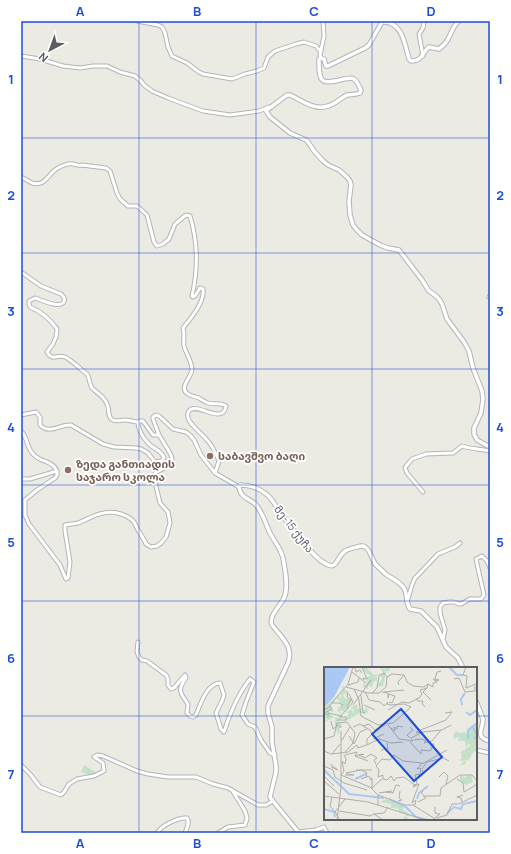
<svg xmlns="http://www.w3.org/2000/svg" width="511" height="854" viewBox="0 0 511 854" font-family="Manrope,'Noto Sans Georgian',sans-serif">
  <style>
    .green { fill: #c2e1c7 }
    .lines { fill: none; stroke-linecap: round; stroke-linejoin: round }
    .minor-casing { stroke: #b3b4b9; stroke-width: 5 }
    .tertiary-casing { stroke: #b3b4b9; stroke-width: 5.5 }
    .minor { stroke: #fff; stroke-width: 3 }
    .tertiary { stroke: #fff; stroke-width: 3.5 }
    .grid { fill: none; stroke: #1d4ed8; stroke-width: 1; stroke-opacity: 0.55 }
    .education-dot { fill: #8d6e63; stroke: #fff; stroke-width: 1.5 }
    .labels { text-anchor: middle; stroke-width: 3.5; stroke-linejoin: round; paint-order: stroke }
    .education-label { font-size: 11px; font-weight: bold; fill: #785e54; stroke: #fff; text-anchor: start }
    .street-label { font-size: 11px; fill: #5b5d62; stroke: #fff }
    .inset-river { fill: none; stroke: #aac8f5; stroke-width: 2 }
    .inset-road { fill: none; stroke: #aeaeab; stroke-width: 1 }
    .view { fill: #1d4ed8; fill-opacity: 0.15; stroke: #1d4ed8; stroke-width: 2 }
    .inset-edge { fill: none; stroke: #5b5d62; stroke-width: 2 }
    .neatline { fill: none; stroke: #1d4ed8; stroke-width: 1.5 }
    .grid-label { font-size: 13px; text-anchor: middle; font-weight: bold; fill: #1d4ed8 }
  </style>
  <rect width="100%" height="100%" fill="#ecebe3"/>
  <path class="green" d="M84,765L97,773L89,775L81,772Z"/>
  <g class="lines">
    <g class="minor-casing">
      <path id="minor" d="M137,21L158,25L162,27L165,33L168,47L172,56L187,63L199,72L203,74L232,79L245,74L257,71L264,68L268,57L275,51L296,44L304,42L316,46L321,52
        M21,56L40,59L63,66L80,68L93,66H107L120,72L135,76L141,81L144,85L152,91L168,98L203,111L230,115L259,111L269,107
        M423,56L419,34L423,28L424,21
        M321,58L320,55L324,36L323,21
        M21,177C25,179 28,181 32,183C46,187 48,173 58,168C61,166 69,163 73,164C77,165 78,166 82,165L106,168L110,171L117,193L120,199L128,206H137L147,215L154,242L157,246L163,244L169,239L175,224L186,215L190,216C198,242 198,270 192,296L193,297L195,296L200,288L203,289C205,302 191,318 183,328C185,334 183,340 184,346C186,354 192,361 192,370C191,378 178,388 188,394C191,396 196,397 199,398C202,400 205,402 208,403C214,405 220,402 226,406C223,426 196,401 189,411C182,420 202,433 207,440C213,446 216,454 219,461L215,473
        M21,272L41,286L61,294C64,297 66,299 63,303C58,308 41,300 35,298L29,301V304L30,307C42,312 50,319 57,329L56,337L53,344L47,352C53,362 57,354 65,357C73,361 80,369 87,374C90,378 89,384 92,388C98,394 104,396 107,404C110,409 107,418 113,420C117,422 121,420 125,420C129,420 134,422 138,422
        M490,295L489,297L490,298
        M21,415L36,412L40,417V425C50,435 60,424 71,425L103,444L114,447L136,448L141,449L148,453L155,462L161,461L164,458C162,451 155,449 150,445C144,439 138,431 138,422L140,421H143L153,435H159L153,419V417L156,415L159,416L173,429L186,432L191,436L194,440L201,455L215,473L239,487
        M21,431C28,437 26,448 34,455C42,463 52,460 57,471L30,479H21
        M57,471V475L55,478L37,490L25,500V515L29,524L60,565L66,579
        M423,492L407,473L405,468L407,465L412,459L426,454L453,453L462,446C471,449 481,449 490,451
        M66,579L68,578L70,562L65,531V525C69,524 74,524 78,523C86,520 95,514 104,513C114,511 127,514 134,522C136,525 137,530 140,533C142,537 144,539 146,544L151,547L157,546L161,543L166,537L170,523L168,512L160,503L154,478L155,473L168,466L172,462V458L170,453L159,435
        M407,602L412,585L415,578L420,573L438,554L455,547L460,543
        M443,639L445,630L440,613V607L443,603L449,602H454L459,604H461L470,599H481L484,595L476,559L482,556L487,561L490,568
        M138,642L137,652L139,657L142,660L147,661L166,675L168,679V685L171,689L174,688L184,676L185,675L186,678C177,690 180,693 188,704L187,713L190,716L193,717L196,715C200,705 207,683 220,683L224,695L222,701L216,713L221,729L224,732
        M224,732C230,713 238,694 250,679L254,682L246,702L242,715L248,724L255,727L261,740L270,753L275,755
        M476,750L490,753
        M21,765L30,774L40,787L61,795L64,792L69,784L77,779L94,776L104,771L103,763L94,757L97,755L103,756L137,771L148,774L168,777H196L213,784L228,788L258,805H266L273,801
        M298,832L316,830L324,827L327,833
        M157,833C161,826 178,817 187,818C190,823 187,828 185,833
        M218,833L228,827L245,825L247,818L245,811L232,790"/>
    </g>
    <g class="tertiary-casing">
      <path id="tertiary" d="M459,21C453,26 452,32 448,39C446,43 443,46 439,49L429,47C422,52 423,61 411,61L409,59C405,45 402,20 382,22L369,45L365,48L328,66H326L324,59L321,58L319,59C319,83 320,85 344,79C347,79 351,77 354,79C357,81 359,86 361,90L360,93C355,95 352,94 347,95C341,98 335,104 328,106C315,111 301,100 290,95H287L271,107L266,111L270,117L290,133L306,140L308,142L314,151L323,161L328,165L339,170L347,177L350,181L351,185L349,201L350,215L353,225L357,230L362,235L380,245L388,248L399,250L422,280L429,291L436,296L439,299L442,304L447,319L464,342L469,351L473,368L482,391L483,399L481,413L474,428V434L477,440L490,447
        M476,701L483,719C483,730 474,737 490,741
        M299,833L273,801L270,797L276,772V766L272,742V727L268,713V706L288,663C294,647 282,638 272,625C268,617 280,606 284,598C289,588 285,569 283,558C281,548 273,540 269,531C265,522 263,514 257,506C251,498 241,500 239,487L240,485C249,485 259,488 266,494C272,498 276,507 281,513C286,521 292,528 298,535C305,544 311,553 320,560C339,574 334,559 345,551C348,549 353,548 357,547C360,546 363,545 365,547C370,549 372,560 376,565C380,568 383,572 387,575C393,579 400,582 404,588C408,595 405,602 410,609L421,611L437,627L446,647L458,658L463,668"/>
    </g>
    <use href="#minor" class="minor"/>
    <use href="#tertiary" class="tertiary"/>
  </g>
  <path class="grid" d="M139,21V833M256,21V833M372,21V668M21,138H490M21,253H490M21,369H490M21,485H490M21,601H490M21,716H325M476,716H490M372,819V833"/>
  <g class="education-dot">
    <circle cx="210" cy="456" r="4"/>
    <circle cx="68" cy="470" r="4"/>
  </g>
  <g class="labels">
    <g class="education-label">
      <text x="218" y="460">საბავშვო ბაღი</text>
      <text x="76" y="468">ზედა განთიადის<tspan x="76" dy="13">საჯარო სკოლა</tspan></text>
    </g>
    <g class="street-label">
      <text transform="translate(294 529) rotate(52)" y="4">მე-15 ქუჩა</text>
    </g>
  </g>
  <g transform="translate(324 667)">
    <rect width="153" height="153" fill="#ecebe3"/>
    <path d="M42,0L50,8L59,6L56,0L61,3L60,0H64L67,4H62L59,19L52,20L58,12L57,7L50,10H53V14H50L48,20L44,19V22L39,20L40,15L41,18L43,16V10L47,9L38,3ZM18,18L20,20L6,39L10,45L5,44L7,48L15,52L13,48L19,49L16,52L21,50L14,54L19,59L16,61L15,67L12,68L14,66L11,60V50L0,55L4,51L0,52V42L18,23ZM20,22L25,25L23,29L21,26L19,27L20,31L29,33L25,38V42H20L23,45L28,42L29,47L30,43L27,40L34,37L33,42H38L37,46L43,40L44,46H36L20,55L25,46L16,43L17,47L13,43L16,39L19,40L13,31L15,29L17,32V27ZM153,56V85L150,84L144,94L141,93L142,97L136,98L140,94L133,93L138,92L137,85L147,78L144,77L142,81L141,74H134L135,69L131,72L129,69L132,64L135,66L141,65L142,68L143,63L151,57H148ZM136,108L142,111V109L147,108L149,115L142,118L136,114ZM62,132L82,140L85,145L79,139V143L84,146L85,149H82L85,153H79L82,147L75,146V142L63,140H67V137L56,135Z" fill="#c2e1c7"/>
    <path d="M0,0H26L10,30L0,41Z" fill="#aac8f5"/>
    <path class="inset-river" d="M125,0L133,8H139M138,38L137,32L141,26M142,45L146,48L153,43M149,60L153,68L150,72M144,72V63L153,56M0,103L25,127L60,131M31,112L42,107M65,132L82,140L92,150L104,153M93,132L95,126L104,119M0,142L10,145L11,150M123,146L130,140L137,142L139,137L153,134"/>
    <path class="inset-road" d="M38,0L43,12L39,11L40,13M142,0L139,8L143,9L142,21L152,17M31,1L32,5L36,3L38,6M28,5L42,16M63,10L68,7L80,8L83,15L89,19L100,20L104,17M130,12L135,11L141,25L151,24V19M104,17L109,20V16L113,15L109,12L112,14L115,13L111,12L113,5L117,4M24,18L34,15L35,11M75,18L74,15L80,8M22,20L44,26H55L62,20L63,10M103,21L99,25L107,33M30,22L35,33L37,49L54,58L69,56L87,40M41,25L45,33L56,35L60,39L64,35L63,37L66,38L80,37L87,40M58,25L64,26V31L65,27L71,29L68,36L65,35M60,25L80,23M48,26L53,21L55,9L60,6L63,10M37,28L39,46H41M92,31L94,34H99L98,37L101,40M8,36H15L19,38L17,40M29,38L47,13M40,38L51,43M23,39L27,33L23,30L24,26M0,42L4,41L24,17L29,0M64,43L78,35L85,36L95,31L98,27L96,23L103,21L104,17M2,48V45L8,42L6,39M4,50V46L18,49M13,53H22V50H16L29,35L25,27M7,54L9,62L14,58L17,61M64,58L75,72L89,74L87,71L99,65L92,66L94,64L122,53L128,45L121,46M39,59L45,57L51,63L61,58M29,60L36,57L46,63L48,67L43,72V77M67,61L71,64L70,60L73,62V59L79,60M99,65L118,63L127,58M25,69L30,77L36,65L43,62M86,71L83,68L89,63L86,60M0,72L10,69L13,56L23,55L31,66L29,76L21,85M49,72L60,67M18,73L26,60M90,73L98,72L102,74L100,76L108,74L117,63M86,75L97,87V83L106,84L110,77H108M57,83L64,82L63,76M0,84L7,87L24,85L33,78L34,81L45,77L55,72L67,76L79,75M8,87L16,77M20,88L22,92L21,97L18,94L20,104L17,108L48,121L59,111V108L54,110L55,103L52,99L58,92L66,93L70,88L79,94L98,96L93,102L96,101L97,102L96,107L91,108L93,117L90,118L89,120L95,117L88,136L92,133L91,138H89L113,153M21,88L33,85L31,89L39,87L40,88L39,87L35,88L41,91L47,87L53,91L50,93L52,97M31,89L44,94M6,97L14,103L7,100M98,97L123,83M0,99L9,103L11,110L20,116L43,123M98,102L103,95L119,91L125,94M32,103H48M92,107L97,109L100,106L98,103M21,108H30L23,107L22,106L37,103L43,106L42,110M0,109L10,119M115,110L120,105L124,109L122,117M37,112L45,109L47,113L48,111V122L54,128V138M59,112L63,113L67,109L70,114M133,112L139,116L140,125L152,118L153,114M0,114L15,127M70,114L72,111L80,110L92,119M61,125L69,126L72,118L76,119M55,126L68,124M54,128L81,138H89M0,129L44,135L102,153M99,129H116L117,121L136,108H148L153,114M8,130L6,139L11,145M74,134L78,133L75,131L76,124M94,135L102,131L97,126L99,124M138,135L137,131L133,130L139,128M111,140V146L116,147L111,151M15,144L46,149L50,147M113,151L123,148L128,137H135L153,128M13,153L17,120V64M16,153L11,145L21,132M59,153L50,147L60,146L64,140"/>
    <path class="view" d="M77,42L118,90L90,114L48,67Z"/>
    <rect width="153" height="153" class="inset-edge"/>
  </g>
  <rect width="511" height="854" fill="none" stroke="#ffffff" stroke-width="44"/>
  <g transform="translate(50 50) rotate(221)" stroke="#ffffff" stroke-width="3" paint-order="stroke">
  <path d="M0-3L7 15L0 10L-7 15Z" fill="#5b5d62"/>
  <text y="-6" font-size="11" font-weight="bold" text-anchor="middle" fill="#5b5d62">N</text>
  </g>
  <rect x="22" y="22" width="467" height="810" class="neatline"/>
  <g class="grid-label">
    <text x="80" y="16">A</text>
    <text x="197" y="16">B</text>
    <text x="314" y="16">C</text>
    <text x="431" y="16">D</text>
    <text x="11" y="84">1</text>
    <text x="500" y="84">1</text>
    <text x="11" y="200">2</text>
    <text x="500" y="200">2</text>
    <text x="11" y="316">3</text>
    <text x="500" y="316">3</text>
    <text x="11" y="432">4</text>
    <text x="500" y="432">4</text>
    <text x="11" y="547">5</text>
    <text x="500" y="547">5</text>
    <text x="11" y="663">6</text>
    <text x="500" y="663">6</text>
    <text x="11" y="779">7</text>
    <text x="500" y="779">7</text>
    <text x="80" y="848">A</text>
    <text x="197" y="848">B</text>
    <text x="314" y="848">C</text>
    <text x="431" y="848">D</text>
  </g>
</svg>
